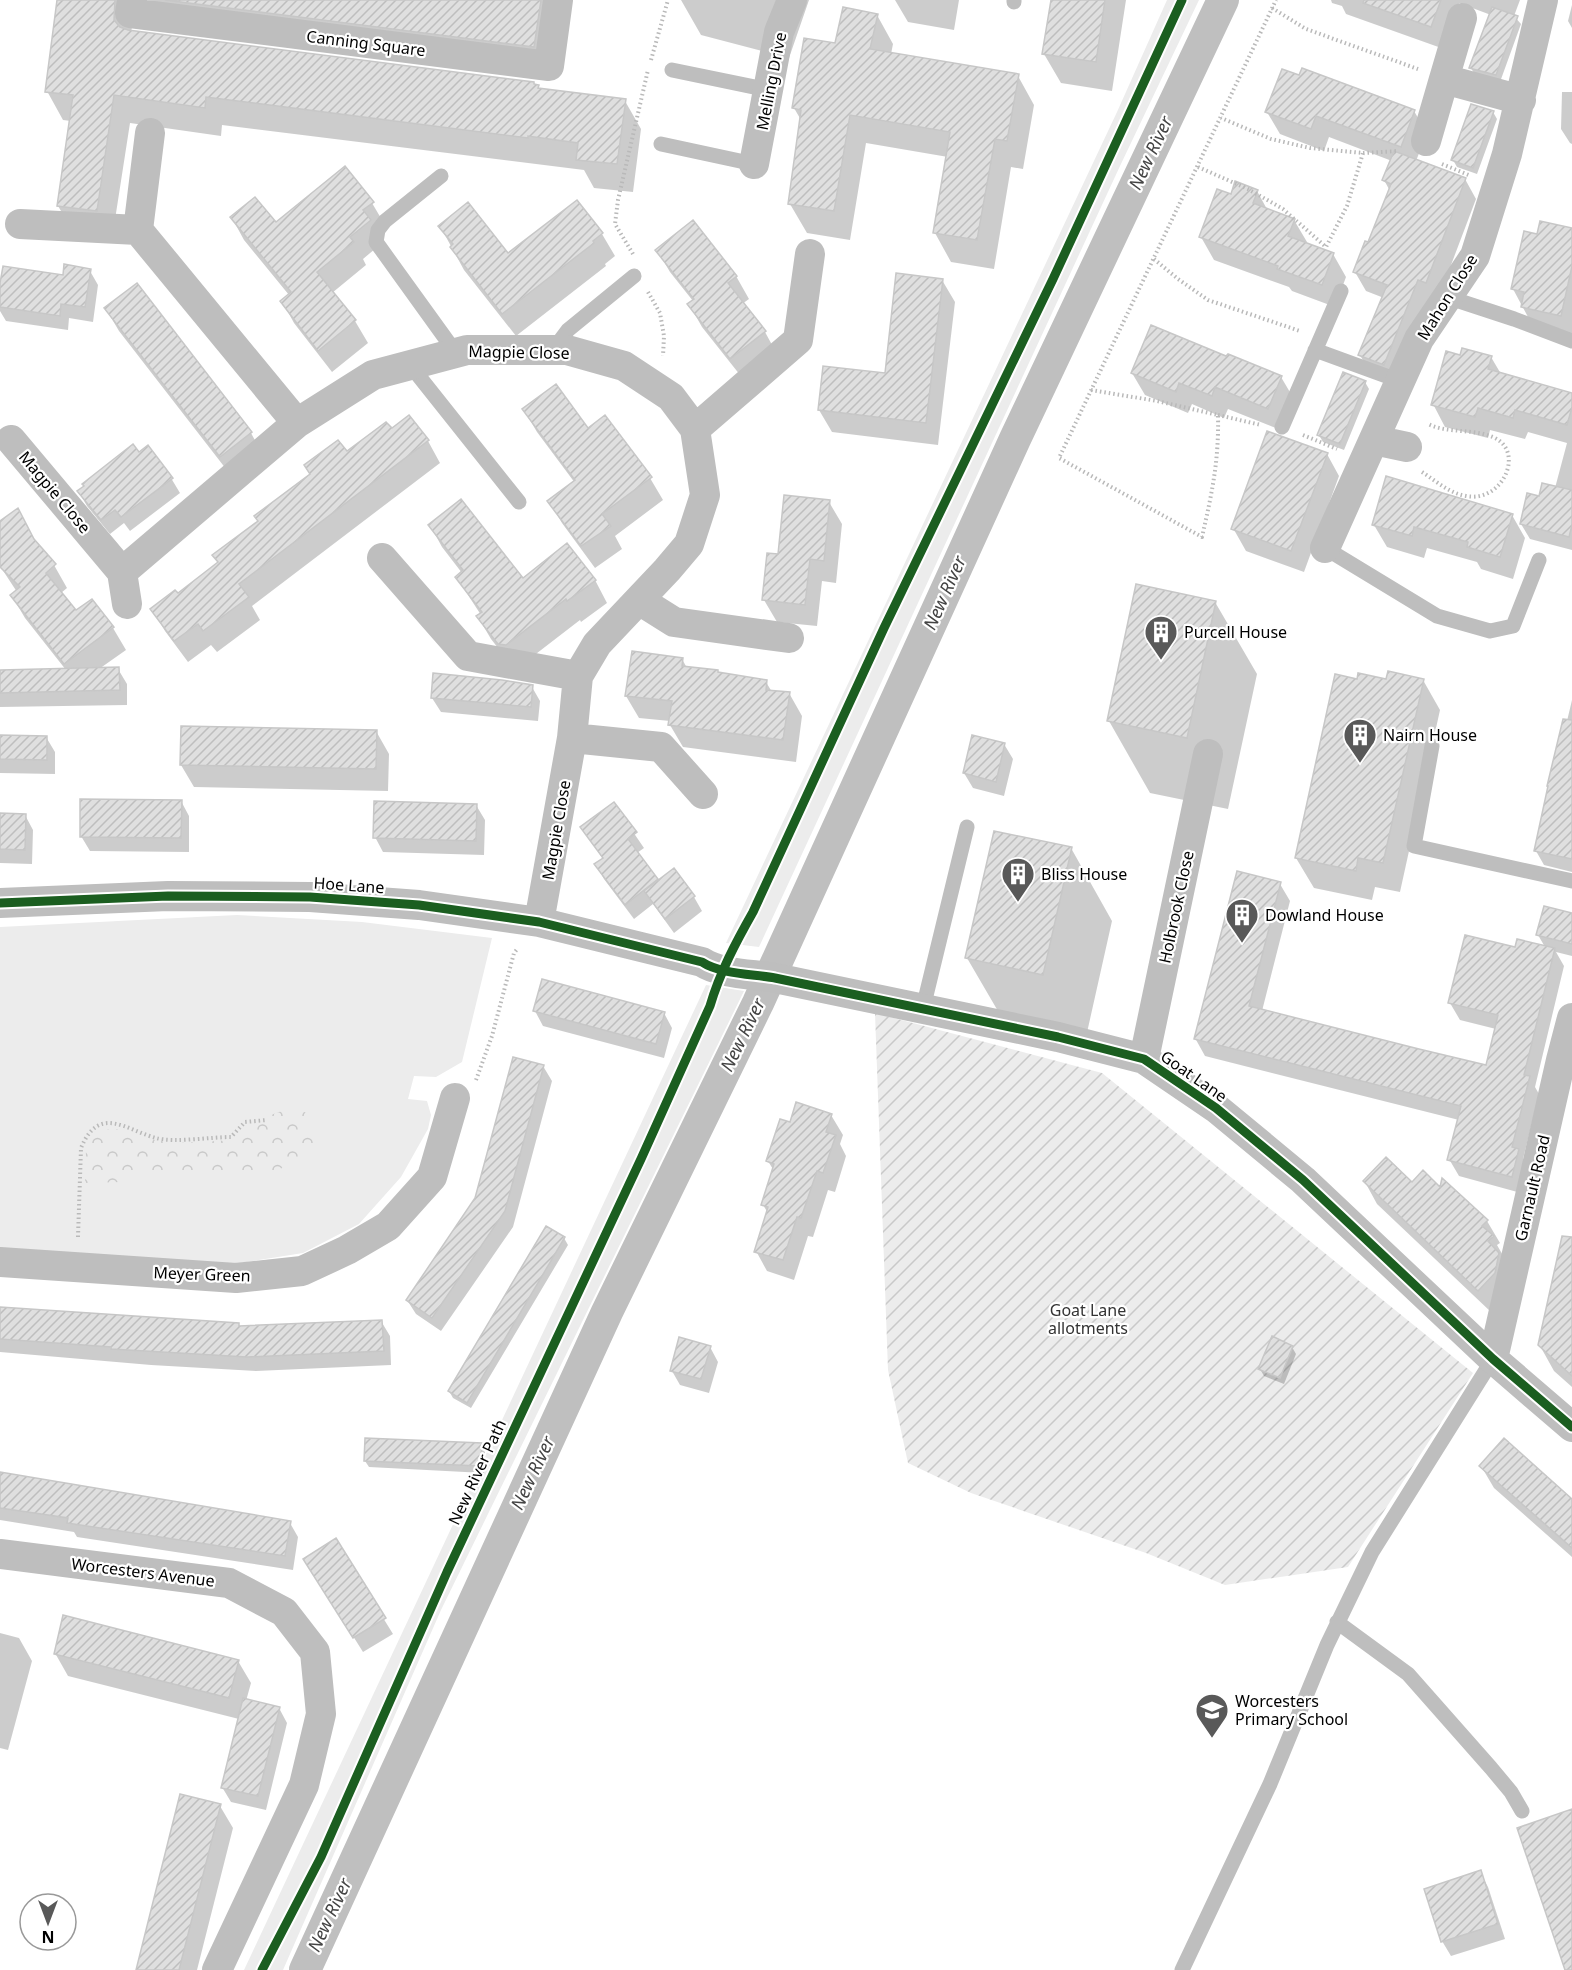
<svg xmlns="http://www.w3.org/2000/svg" width="1572" height="1970" viewBox="0 0 1572 1970" font-family="'Noto Sans',sans-serif">
  <style>
    .grass { fill: #ececec }
    .park { fill: url(#park-crowns) }
    .garden { fill: url(#garden-furrows) }
    .shadow { fill: #0003 }
    .lines { fill: none; stroke-linecap: round; stroke-linejoin: round }
    .canal { stroke: #bfbfbf; stroke-width: 32 }
    .building { fill: url(#building-hatch); stroke: #c7c7c7; stroke-width: 1.5 }
    .path { stroke: #b9b9b9; stroke-width: 4; stroke-dasharray: 1.5 3; stroke-linecap: butt }
    .service { stroke: #bebebe; stroke-width: 15 }
    .minor { stroke: #bebebe; stroke-width: 30 }
    .cycleway-casing { stroke: #fff; stroke-width: 13 }
    .cycleway { stroke: #1b5e20; stroke-width: 9 }
    .labels { text-anchor: middle; stroke-width: 4.5; stroke-linejoin: round; paint-order: stroke }
    .street-label { font-size: 16px; fill: #000; stroke: #fff }
    .poi-label { font-size: 16px; fill: #000; stroke: #fff; text-anchor: start }
    .park-label { font-size: 16px; fill: #333; stroke: #fff }
    .water-label { font-size: 18px; font-style: italic; fill: #444; stroke: #fff }
  </style>
  <defs>
    <pattern id="park-crowns" width="20" height="18" patternUnits="userSpaceOnUse" patternTransform="scale(1.5)"><rect width="20" height="18" fill="#ececec"/><path d="M2 6a3 3 0 1 1 6 0M12 15a3 3 0 1 1 6 0" fill="none" stroke="#c9c9c9"/></pattern>
    <pattern id="garden-furrows" width="10" height="10" patternUnits="userSpaceOnUse" patternTransform="scale(1.5)"><rect width="10" height="10" fill="#ececec"/><path d="M-1 1l2-2M0 10L10 0M9 11l2-2" fill="none" stroke="#c9c9c9"/></pattern>
    <pattern id="building-hatch" width="6" height="6" patternUnits="userSpaceOnUse" patternTransform="scale(1.5)"><rect width="6" height="6" fill="#dfdfdf"/><path d="M-1 1l2-2M0 6l6-6M5 7l2-2" fill="none" stroke="#bebebe"/></pattern>
  </defs>
  <rect width="100%" height="100%" fill="#fff"/>
  <path class="grass" d="M1167,0H1199L1120,166L759,947L726,943L1117,112Z
    M237,915L362,922L492,938L462,1062L436,1077L414,1076L408,1099L427,1101L431,1115L428,1129L401,1177L359,1224L303,1253L227,1265L0,1248V927Z
    M706,985L744,991L441,1610L283,1970H244Z"/>
  <path class="park" d="M290,1108L300,1109L309,1115L315,1123L317,1133L315,1143L310,1151L302,1157L292,1160L278,1171L266,1174L192,1176V1170L172,1171C168,1178 163,1182 155,1180L147,1171L121,1172V1182L85,1183L86,1149L92,1134C127,1120 137,1140 168,1142C189,1144 212,1141 233,1140L249,1124L265,1123L268,1116Z"/>
  <path class="garden" d="M875,1013L1102,1073L1473,1373L1348,1567L1225,1585L1146,1553L971,1493L908,1463L888,1370Z"/>
  <path class="shadow" d="M59,0H565L550,75L134,18L131,32L538,86L539,89L625,101L641,129L633,192L594,188L584,170L222,125L221,136L130,123L112,239L75,234L58,206L71,121L63,120L47,91Z
    M681,0H809L789,58L701,35Z
    M895,0H959L954,30L908,22Z
    M1052,0H1126L1112,91L1061,83L1044,54Z
    M1331,0H1520L1514,16L1521,24L1500,82L1475,75L1471,68L1491,15L1459,3L1444,49L1346,14L1342,6L1332,3Z
    M1572,5V28L1568,21Z
    M877,15L893,44L891,54L1018,76L1034,105L1023,169L1011,167L994,269L951,262L935,233L948,157L866,143L850,240L807,233L790,204L801,120L794,108L836,45Z
    M1562,92H1572V144L1570,143L1561,129Z
    M1414,111L1427,133L1416,161L1465,179L1476,199L1437,302L1395,384L1371,375L1360,355L1384,298L1366,291L1355,272L1369,244L1390,191L1384,180L1392,161L1329,137L1324,151L1280,134L1267,112Z
    M1493,112L1497,119L1477,174L1457,167L1453,160Z
    M1257,191L1268,211L1294,220L1307,242L1306,244L1333,254L1346,277L1335,307L1292,291L1289,287L1214,260L1201,237L1232,196Z
    M372,203L385,225L382,243L363,259L366,265L332,293L355,321L368,343L332,372L294,323L282,301L289,295L244,240L232,218L276,224Z
    M440,226L508,255L602,234L615,256L605,264L606,266L516,336L464,270Z
    M1572,230V338L1535,330L1513,289L1539,236Z
    M657,250L736,276L749,299L742,304L765,332L777,354L744,380L702,327L689,304L693,301L670,272Z
    M90,271L98,285L93,322L69,318L68,330L6,321L0,311V291Z
    M942,280L955,302L938,445L832,432L819,410L886,375Z
    M106,309L251,433L263,455L233,478L119,331Z
    M1461,356L1491,357L1501,374L1572,395V550L1530,539L1521,524L1540,498L1555,488L1567,443L1528,432L1525,439L1490,430L1488,438L1445,427L1433,404Z
    M1227,358L1281,377L1294,399L1281,430L1228,409L1224,418L1192,404L1188,413L1145,395L1132,373Z
    M1365,382L1369,389L1344,450L1323,442L1319,435Z
    M524,410L588,430L650,478L663,500L615,536L622,549L595,568L562,523L549,501L575,483L537,432Z
    M409,417L428,441L440,463L252,606L260,620L217,652L211,645L188,662L165,631L152,609L177,595L219,564L347,453L391,430Z
    M139,454L171,478L180,493L130,531L124,523L110,534L87,506L79,492Z
    M1327,454L1339,476L1304,572L1246,551L1233,528Z
    M829,502L842,524L836,583L822,581L817,626L777,622L764,600L779,556Z
    M1512,515L1525,538L1513,579L1481,569L1477,562L1427,548L1424,558L1387,547L1374,525Z
    M0,523L36,544L54,565L67,588L61,593L76,612L113,628L126,650L99,669H118L127,684V705L0,707V672L66,670L25,618L12,596L17,592L0,566Z
    M430,525L522,580H595L607,603L581,622L580,620L519,667L512,666L491,639L478,617L481,615L457,578L462,573L442,547Z
    M1215,602L1257,674L1228,809L1150,793L1109,721Z
    M682,659L687,668L766,682L772,692L789,693L802,716L796,762L683,747L670,725V721L639,718L626,696Z
    M1423,680L1440,710L1400,892L1375,887L1372,900L1314,888L1296,858L1358,681Z
    M532,687L540,701L538,721L441,712L432,698Z
    M1572,700V872L1544,865L1536,851Z
    M376,731L389,754L388,791L194,787L181,765Z
    M0,737H46L55,752V774L0,773Z
    M1004,744L1013,759L1004,796L973,788L964,773Z
    M181,801L189,816V852L90,851L81,836Z
    M614,804L644,848L637,853L658,882L694,897L702,911L674,933L653,904L634,919L604,879L596,865L603,859L582,828Z
    M476,805L485,820L484,855L383,852L375,837Z
    M0,815H25L33,830L32,864L0,863Z
    M1071,848L1112,921L1084,1046L1009,1030L967,958Z
    M1280,884L1290,901L1262,1011L1487,1067L1496,1029L1460,1020L1450,1003L1516,949L1545,947L1538,935L1572,915V956L1556,952L1564,966L1535,1087L1539,1094L1523,1159L1528,1167L1521,1193L1459,1176L1449,1159L1459,1120L1205,1056L1195,1038Z
    M535,1011L664,1013L672,1028L664,1058L543,1026Z
    M543,1066L552,1081L513,1227L441,1331L416,1314L407,1300L476,1198Z
    M831,1115L843,1135L840,1144L846,1156L835,1192L828,1190L813,1237L808,1236L794,1280L767,1271L756,1251L768,1213L763,1205L774,1171L768,1161L791,1124Z
    M1365,1182L1412,1184L1441,1189L1487,1221L1500,1243L1497,1245L1505,1259L1491,1312L1377,1204Z
    M564,1238L568,1245L471,1408L453,1398L449,1391Z
    M1572,1256V1387L1554,1371L1539,1344Z
    M0,1309L238,1324L240,1328L381,1321L390,1336L391,1365L256,1371L151,1365L0,1352Z
    M710,1347L718,1362L709,1393L680,1385L672,1371Z
    M1292,1347L1296,1354L1284,1384L1264,1376L1260,1369Z
    M481,1445L485,1452L484,1473L369,1467L365,1461Z
    M1481,1466L1572,1500V1557L1494,1488Z
    M0,1475L290,1523L298,1537L293,1570L77,1537L74,1532L0,1520Z
    M335,1540L393,1634L363,1652L314,1574Z
    M0,1633L19,1638L32,1661L8,1750L0,1748Z
    M55,1653L238,1661L251,1683L246,1701L279,1708L287,1723L266,1810L231,1802L222,1787L239,1719L68,1676Z
    M220,1806L233,1828L197,1970H139Z
    M1480,1872L1488,1887L1505,1939L1451,1956L1442,1941Z"/>
  <g class="lines">
    <path class="canal" d="M305,1970L607,1312L758,1003L1015,439L1223,0"/>
  </g>
  <path class="building" d="M57,0H115L114,20L120,27L128,30L534,82V84L539,85L538,88L626,99L617,164L576,160L578,143L528,136V138L206,97L205,108L114,95L97,211L57,206L73,95L45,92Z
    M165,0H541L534,47Z
    M1051,0H1105L1096,62L1042,54Z
    M1364,0H1441L1431,27L1363,3Z
    M843,7L878,14L870,49L1019,74L1007,141L995,139L977,240L933,233L950,132L850,115L834,211L788,204L801,110L792,108L804,38L835,43Z
    M1492,7L1518,16L1496,75L1469,68Z
    M1302,68L1415,110L1401,147L1316,116L1311,129L1265,112L1282,69L1299,75Z
    M1471,104L1494,111L1473,168L1451,160Z
    M1394,151L1466,178L1426,283L1418,280L1384,365L1358,355L1387,285L1353,272L1365,241L1368,242L1391,184L1382,180Z
    M345,166L374,202L363,210L371,220L350,237L354,242L317,272L356,320L318,351L280,301L291,292L230,217L255,197L276,222Z
    M1235,181L1258,190L1253,203L1295,219L1288,236L1334,253L1322,285L1277,269L1278,266L1199,237L1217,189L1231,194Z
    M577,200L603,233L593,241L594,243L502,314L450,247L453,244L438,226L468,202L508,253Z
    M693,220L737,276L728,283L766,331L730,359L687,304L694,299L655,250Z
    M1540,221L1572,228V266L1561,316L1521,307L1524,292L1511,289L1524,231L1537,234Z
    M64,264L91,269L85,307L61,304L60,316L0,307V283L3,266L63,275Z
    M896,273L943,279L926,423L818,410L823,366L885,373Z
    M137,283L252,432L220,457L104,308Z
    M1151,325L1226,356L1228,354L1282,376L1268,409L1215,387L1212,396L1179,383L1176,392L1131,373Z
    M1462,348L1492,356L1488,369L1572,393V407L1567,425L1515,410L1513,418L1478,408L1475,417L1431,405L1446,351L1460,355Z
    M1343,372L1366,381L1340,444L1317,435Z
    M556,384L588,428L605,415L652,477L602,514L611,526L581,546L547,501L575,480L522,409Z
    M409,415L429,440L239,584L249,597L203,631L198,624L174,641L150,609L175,590L178,593L218,562L212,555L258,521L254,516L310,474L304,465L338,440L347,451L386,422L392,428Z
    M1267,431L1328,453L1291,551L1231,529Z
    M133,444L139,452L148,445L173,478L121,517L115,510L101,520L77,491L84,486L82,484Z
    M1386,476L1513,514L1500,557L1467,547L1468,542L1414,527L1412,536L1372,525Z
    M1542,483L1572,490V525L1569,537L1520,524L1527,493L1539,496Z
    M784,495L830,500L824,561L810,559L805,605L762,600L767,553L778,554Z
    M461,499L523,578L567,543L596,580L567,601L566,599L506,645L498,644L476,616L482,612L455,577L463,570L428,525Z
    M18,508L34,539L56,564L46,573L76,610L92,599L114,627L64,664L10,595L20,587L0,567V521Z
    M1136,584L1216,601L1187,738L1107,721Z
    M632,651L683,658L682,666L718,670V672L767,680L766,690L790,692L783,740L668,725L672,701L625,696Z
    M119,667L120,690L0,693V670Z
    M1388,671L1424,679L1383,863L1358,858L1356,871L1295,858L1335,674L1357,679L1358,673L1386,679Z
    M433,673L502,680L533,685L531,707L431,698Z
    M1563,719L1572,720V859L1534,851L1548,786H1547Z
    M181,726L377,730L376,769L180,765Z
    M0,735L47,736V760L0,759Z
    M972,735L1005,743L996,782L963,773Z
    M80,799L182,800L181,838L80,837Z
    M374,801L477,804L476,841L373,838Z
    M614,802L637,832L628,839L658,879L625,905L594,864L603,858L580,827Z
    M0,813L26,814L25,850L0,849Z
    M994,831L1072,847L1043,975L965,958Z
    M674,868L695,896L665,919L644,891Z
    M1237,871L1281,882L1249,1006L1419,1049L1486,1065L1498,1015L1448,1003L1465,935L1515,947L1517,939L1555,948L1524,1075L1530,1076L1512,1147L1519,1149L1512,1177L1447,1160L1461,1106L1194,1039Z
    M1544,906L1572,913V944L1536,935Z
    M542,979L665,1012L656,1044L533,1011Z
    M513,1057L544,1065L505,1211L432,1318L406,1300L475,1198Z
    M796,1102L832,1114L826,1132L836,1135L823,1173L817,1171L801,1218L797,1217L783,1260L754,1252L768,1207L761,1205L774,1164L766,1161L780,1119L790,1122Z
    M1386,1157L1412,1182L1423,1170L1440,1187L1442,1178L1488,1220L1482,1226L1494,1236L1488,1241L1499,1253L1495,1273L1478,1291L1363,1181Z
    M546,1226L565,1237L467,1403L448,1391Z
    M1562,1236L1572,1237V1376L1538,1345Z
    M0,1307L239,1323V1326L382,1320L384,1351L247,1357L111,1349V1347L0,1339Z
    M1272,1336L1293,1346L1280,1378L1258,1369Z
    M679,1337L711,1346L701,1379L670,1371Z
    M365,1438L482,1443L480,1466L364,1461Z
    M1504,1438L1572,1499V1548L1479,1466Z
    M0,1472L291,1521L285,1556L67,1523L68,1518L0,1508Z
    M336,1538L386,1618L353,1638L303,1559Z
    M63,1615L239,1660L229,1698L54,1654Z
    M243,1698L280,1707L258,1796L221,1788Z
    M180,1794L221,1804L179,1970H136Z
    M1572,1809V1970H1565L1517,1828Z
    M1481,1870L1498,1924L1441,1942L1424,1889Z"/>
  <g class="lines">
    <path class="path" d="M1272,8L1306,29L1418,69
      M651,60L668,0
      M1363,153L1398,151
      M1442,164L1471,176
      M1198,167L1248,189L1283,209L1326,247L1347,206L1363,153L1310,148L1271,139L1221,118
      M633,254L615,224L618,200L648,70
      M1154,259L1178,279L1208,300L1300,331
      M648,292L660,313L664,336L663,356
      M1091,390L1157,401L1218,415C1219,461 1212,493 1202,537L1059,458L1276,0
      M1218,415L1261,425
      M1303,435L1337,449
      M1422,472C1436,481 1449,493 1466,496C1502,503 1525,453 1495,438C1474,428 1449,434 1428,424
      M476,1080L492,1036L514,953L518,948
      M78,1237L81,1148C99,1104 126,1130 156,1138C174,1143 211,1137 231,1137L245,1122L267,1120"/>
    <path class="service" d="M1014,2V0
      M672,70L769,90
      M661,144L754,164
      M441,176L385,221L378,230L376,242L456,353
      M1447,297L1514,319L1572,341
      M553,350L568,330L634,276
      M1315,350L1400,381
      M410,365L519,502
      M1282,427L1341,291
      M1325,548L1437,616L1490,631L1513,626L1539,560
      M1432,746L1414,846L1572,881
      M923,1008L967,827
      M1337,1622L1408,1674L1491,1768L1511,1792L1522,1811
      M1182,1970L1270,1784L1327,1645L1372,1552L1493,1359"/>
    <path class="minor" d="M132,0L130,13L549,66L558,0
      M1444,79L1462,18
      M150,133L138,230L297,423
      M1426,141L1444,79L1521,100
      M754,164L779,32L792,0
      M20,224L138,230
      M695,429L798,340L810,254
      M11,440L122,572L127,604
      M1374,440L1407,447
      M1325,548L1419,339L1475,256L1507,154L1543,0
      M382,558L468,656L578,676
      M122,572L297,423L373,375L467,350H567L624,366L671,397L695,429L705,495L689,544L667,570L597,644L578,676L572,738L539,922
      M639,600L674,622L789,638
      M572,738L661,747L703,794
      M0,903L168,896L310,897L419,905L539,922L702,962C720,974 753,974 775,978L1058,1037L1144,1059L1216,1108L1303,1180L1493,1359L1572,1427
      M1144,1059L1208,754
      M0,1262L236,1278L302,1271L347,1250L388,1226L432,1177L455,1098
      M1493,1359L1561,1060L1572,1018
      M0,1554L229,1583L284,1612L315,1652L321,1714L304,1785L217,1970"/>
    <g class="cycleway-casing">
      <path id="cycleway" d="M0,903L168,896L310,897L419,905L539,922L702,962C720,974 753,974 775,978L1058,1037L1144,1059L1216,1108L1303,1180L1493,1359L1572,1427
        M262,1970L321,1857L447,1572L641,1159L710,1006C720,972 736,942 753,912L884,628L1053,279L1182,0"/>
    </g>
    <use href="#cycleway" class="cycleway"/>
  </g>
  <defs>
    <g id="building-pin" transform="scale(1.725)"><path d="M0 17L-7.5 6A9.5 9.5 0 1 1 7.5 6Z" fill="#595959" stroke="#fff"/><path d="M-4-6H4V6H1V3H-1V6H-4ZM-2.5-4.3h1.7v1.8h-1.7ZM.8-4.3h1.7v1.8H.8ZM-2.5-1h1.7V.8h-1.7ZM.8-1h1.7V.8H.8Z" fill="#fff"/></g>
    <g id="school-pin" transform="scale(1.725)"><path d="M0 17L-7.5 6A9.5 9.5 0 1 1 7.5 6Z" fill="#595959" stroke="#fff"/><path d="M0-5L7-2L0 1L-7-2ZM-4 1L0 2.5L4 1V4Q0 6-4 4Z" fill="#fff"/></g>
  </defs>
  <g fill-rule="evenodd">
    <use href="#building-pin" x="1161" y="632"/>
    <use href="#building-pin" x="1360" y="735"/>
    <use href="#building-pin" x="1018" y="874"/>
    <use href="#building-pin" x="1242" y="915"/>
    <use href="#school-pin" x="1212" y="1710"/>
  </g>
  <g class="labels">
    <g class="street-label">
      <text transform="translate(366 43) rotate(7)" y="6">Canning Square</text>
      <text transform="translate(771 81) rotate(-79)" y="6">Melling Drive</text>
      <text transform="translate(1447 297) rotate(-58)" y="6">Mahon Close</text>
      <text transform="translate(519 352) rotate(1)" y="6">Magpie Close</text>
      <text transform="translate(55 492) rotate(50)" y="6">Magpie Close</text>
      <text transform="translate(556 830) rotate(-80)" y="6">Magpie Close</text>
      <text transform="translate(349 885) rotate(4)" y="6">Hoe Lane</text>
      <text transform="translate(1176 907) rotate(-78)" y="6">Holbrook Close</text>
      <text transform="translate(1194 1076) rotate(35)" y="6">Goat Lane</text>
      <text transform="translate(1532 1188) rotate(-77)" y="6">Garnault Road</text>
      <text transform="translate(202 1274) rotate(2)" y="6">Meyer Green</text>
      <text transform="translate(477 1472) rotate(-65)" y="6">New River Path</text>
      <text transform="translate(143 1572) rotate(7)" y="6">Worcesters Avenue</text>
    </g>
    <g class="poi-label">
      <text x="1184" y="638">Purcell House</text>
      <text x="1383" y="741">Nairn House</text>
      <text x="1041" y="880">Bliss House</text>
      <text x="1265" y="921">Dowland House</text>
      <text x="1235" y="1707">Worcesters<tspan x="1235" dy="18">Primary School</tspan></text>
    </g>
    <g class="park-label">
      <text x="1088" y="1316">Goat Lane<tspan x="1088" dy="18">allotments</tspan></text>
    </g>
    <g class="water-label">
      <text transform="translate(1151 153) rotate(-65)" y="6">New River</text>
      <text transform="translate(945 593) rotate(-66)" y="6">New River</text>
      <text transform="translate(743 1035) rotate(-64)" y="6">New River</text>
      <text transform="translate(533 1473) rotate(-65)" y="6">New River</text>
      <text transform="translate(330 1915) rotate(-65)" y="6">New River</text>
    </g>
  </g>
  <g transform="translate(48 1922) rotate(180)"><circle r="28" fill="#ffffff" stroke="#999999" stroke-width="1.5"/>
  <path d="M0-4.5L10 22L0 15L-10 22Z" fill="#595959"/>
  <text y="-9" font-size="16" font-weight="bold" text-anchor="middle" fill="#000000">N</text>
  </g>
</svg>
